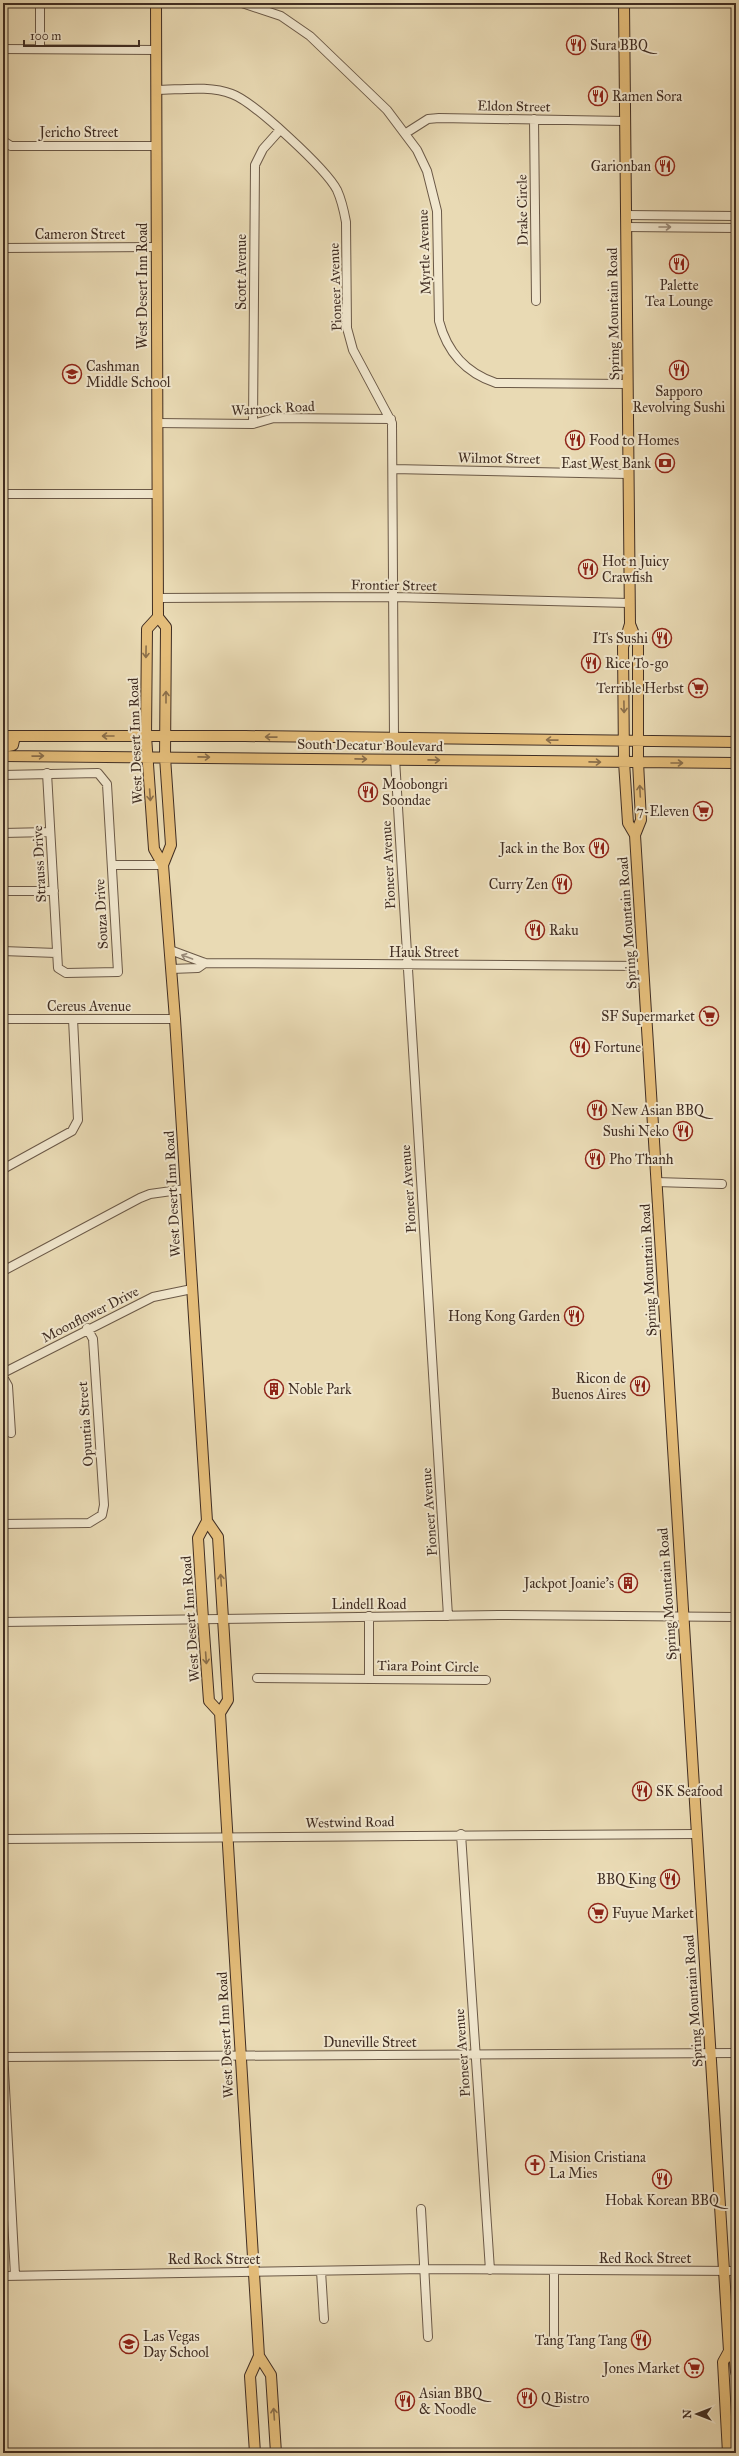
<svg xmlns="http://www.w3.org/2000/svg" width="739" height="2456" viewBox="0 0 739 2456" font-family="'IM FELL Great Primer',serif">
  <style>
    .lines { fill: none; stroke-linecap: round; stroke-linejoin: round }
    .minor-casing { stroke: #6b5947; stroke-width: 10 }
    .major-casing { stroke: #412e23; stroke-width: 12 }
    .minor { stroke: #f1e7ce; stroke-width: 8 }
    .major { stroke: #e4bd7a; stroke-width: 10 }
    .oneway { stroke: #998a78 }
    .oneway2 { stroke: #8a6e4a }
    .labels { text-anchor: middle; stroke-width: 4; stroke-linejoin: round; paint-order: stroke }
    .poi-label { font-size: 14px; fill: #412e23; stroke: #f1e7ce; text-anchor: start }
    .street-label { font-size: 14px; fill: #412e23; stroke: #f1e7ce }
  </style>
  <rect width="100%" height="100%" fill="#e9dab4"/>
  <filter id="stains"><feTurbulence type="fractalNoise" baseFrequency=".005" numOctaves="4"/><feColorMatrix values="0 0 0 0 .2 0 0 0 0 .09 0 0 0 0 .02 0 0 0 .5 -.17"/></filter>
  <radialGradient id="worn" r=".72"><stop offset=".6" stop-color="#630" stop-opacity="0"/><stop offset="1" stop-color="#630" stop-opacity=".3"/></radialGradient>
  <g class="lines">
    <g class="minor-casing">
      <path id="minor" d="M40,3V49
        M242,3L281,16L310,36L387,110L417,150L427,171L437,211L439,321C447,352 466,373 496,383L627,384
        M3,49L156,50
        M156,90C179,90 209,85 232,94C254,102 326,169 337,190C342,201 344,211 346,222L347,328L353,350L392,423L394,738
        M534,119L536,301
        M406,133L428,119L439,118L625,121
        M3,141L11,146H156
        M626,215L736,216
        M626,227L736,228
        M3,248L156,247
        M157,423L253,424L274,418L391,419
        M253,424L255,165L263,149L280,130
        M393,469L628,474
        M3,494H157
        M158,598L395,597L629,603
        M395,759L448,1616
        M3,775L98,773L107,784L118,972L66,973L58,968L47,773
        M3,833L50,832
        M112,865H163
        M3,891H54
        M170,950L205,963L644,966
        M3,951L56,953
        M171,969L198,968L205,963
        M3,1019H175
        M3,1169L72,1131L78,1120L73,1019
        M656,1182L722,1184
        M3,1271L140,1198L150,1194L186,1189
        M3,1373L153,1297L192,1289
        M3,1377L8,1386L11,1433
        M3,1524L89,1523L102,1515L104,1505L93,1339L87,1328
        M369,1616V1678
        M3,1622L499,1615L736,1617
        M257,1678L486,1680
        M461,1834L490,2270
        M3,1839L696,1834
        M3,2051L15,2275
        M3,2057L736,2053
        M421,2209L428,2337
        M554,2270V2336
        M321,2271L324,2319
        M3,2276L425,2269L736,2271"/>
    </g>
    <g class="major-casing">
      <path id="major" d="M156,3L158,617L166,627L165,757L171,845L163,865L175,1019L207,1521L198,1538L203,1619L209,1701L220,1713
        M624,3L630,624L623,647L624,762L628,823L635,835
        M158,617L147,629L146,736L154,849L163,865
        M630,624L638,644V762L641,820L635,835L729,2351L735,2361L736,2372
        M3,736H245L736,742
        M3,747L13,745L15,736
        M3,756L736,763
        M207,1521L218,1537L228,1700L220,1713L259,2356L250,2376L255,2453
        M259,2356L271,2375L276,2453
        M728,2453L723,2362L729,2351"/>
    </g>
    <use href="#minor" class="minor"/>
    <use href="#major" class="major"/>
  </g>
  <defs><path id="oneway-shaft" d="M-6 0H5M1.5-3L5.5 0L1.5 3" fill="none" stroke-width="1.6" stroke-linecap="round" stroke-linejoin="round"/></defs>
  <g class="oneway">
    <use href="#oneway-shaft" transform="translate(665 227)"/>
    <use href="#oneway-shaft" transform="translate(187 957) rotate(-160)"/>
  </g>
  <g class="oneway2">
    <use href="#oneway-shaft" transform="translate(146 652) rotate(91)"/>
    <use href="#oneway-shaft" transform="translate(166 697) rotate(-90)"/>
    <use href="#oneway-shaft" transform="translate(624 707) rotate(89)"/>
    <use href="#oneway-shaft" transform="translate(108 736) rotate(180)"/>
    <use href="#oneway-shaft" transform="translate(271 737) rotate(-179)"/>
    <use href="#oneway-shaft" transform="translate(552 740) rotate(-179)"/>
    <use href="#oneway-shaft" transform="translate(38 756) rotate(-1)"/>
    <use href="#oneway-shaft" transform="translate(204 757) rotate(1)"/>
    <use href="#oneway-shaft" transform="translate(361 759) rotate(1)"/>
    <use href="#oneway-shaft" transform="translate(434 760) rotate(1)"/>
    <use href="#oneway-shaft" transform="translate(595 762) rotate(1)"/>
    <use href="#oneway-shaft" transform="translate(677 763)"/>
    <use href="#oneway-shaft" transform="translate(640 791) rotate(-93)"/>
    <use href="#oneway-shaft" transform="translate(150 795) rotate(86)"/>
    <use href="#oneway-shaft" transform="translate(221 1580) rotate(-94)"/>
    <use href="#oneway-shaft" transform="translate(206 1658) rotate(86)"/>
    <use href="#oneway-shaft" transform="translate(274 2414) rotate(-94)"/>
  </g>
  <defs>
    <g id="restaurant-ring" transform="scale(1)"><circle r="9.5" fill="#f1e7ce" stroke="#8f2418" stroke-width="1.5"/><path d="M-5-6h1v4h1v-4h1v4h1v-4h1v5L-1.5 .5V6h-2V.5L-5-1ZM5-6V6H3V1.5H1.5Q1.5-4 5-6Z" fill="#8f2418"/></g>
    <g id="school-ring" transform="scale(1)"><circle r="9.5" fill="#f1e7ce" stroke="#8f2418" stroke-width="1.5"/><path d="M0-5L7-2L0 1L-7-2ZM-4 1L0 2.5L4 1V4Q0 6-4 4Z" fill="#8f2418"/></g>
    <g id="bank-ring" transform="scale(1)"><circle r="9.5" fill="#f1e7ce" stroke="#8f2418" stroke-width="1.5"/><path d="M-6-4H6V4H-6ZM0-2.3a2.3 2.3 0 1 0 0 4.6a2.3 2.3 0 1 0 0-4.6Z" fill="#8f2418"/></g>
    <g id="supermarket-ring" transform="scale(1)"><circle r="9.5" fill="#f1e7ce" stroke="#8f2418" stroke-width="1.5"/><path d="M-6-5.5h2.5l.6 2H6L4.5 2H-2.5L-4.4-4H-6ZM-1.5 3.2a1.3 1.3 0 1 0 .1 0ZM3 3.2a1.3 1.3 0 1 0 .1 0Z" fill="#8f2418"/></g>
    <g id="building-ring" transform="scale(1)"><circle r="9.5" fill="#f1e7ce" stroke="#8f2418" stroke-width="1.5"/><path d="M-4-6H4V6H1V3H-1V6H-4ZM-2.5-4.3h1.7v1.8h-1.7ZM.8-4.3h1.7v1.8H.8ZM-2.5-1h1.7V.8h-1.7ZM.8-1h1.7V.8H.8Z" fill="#8f2418"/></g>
    <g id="church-ring" transform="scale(1)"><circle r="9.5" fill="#f1e7ce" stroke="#8f2418" stroke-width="1.5"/><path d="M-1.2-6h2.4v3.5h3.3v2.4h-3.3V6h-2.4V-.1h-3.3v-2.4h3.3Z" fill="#8f2418"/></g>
  </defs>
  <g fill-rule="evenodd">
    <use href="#restaurant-ring" x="576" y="45"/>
    <use href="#restaurant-ring" x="598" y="96"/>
    <use href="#restaurant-ring" x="665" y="166"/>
    <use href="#restaurant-ring" x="679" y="264"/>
    <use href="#restaurant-ring" x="679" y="370"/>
    <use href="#school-ring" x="72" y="374"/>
    <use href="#restaurant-ring" x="575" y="440"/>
    <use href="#bank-ring" x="665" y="463"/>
    <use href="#restaurant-ring" x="588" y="569"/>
    <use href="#restaurant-ring" x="662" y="638"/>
    <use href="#restaurant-ring" x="591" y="663"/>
    <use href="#supermarket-ring" x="698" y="688"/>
    <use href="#restaurant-ring" x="368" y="792"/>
    <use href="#supermarket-ring" x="703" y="811"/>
    <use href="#restaurant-ring" x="599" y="848"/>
    <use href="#restaurant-ring" x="562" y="884"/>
    <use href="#restaurant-ring" x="535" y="930"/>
    <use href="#supermarket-ring" x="709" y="1016"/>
    <use href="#restaurant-ring" x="580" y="1047"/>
    <use href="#restaurant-ring" x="597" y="1110"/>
    <use href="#restaurant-ring" x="683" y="1131"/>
    <use href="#restaurant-ring" x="595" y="1159"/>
    <use href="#restaurant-ring" x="574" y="1316"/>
    <use href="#restaurant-ring" x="640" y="1386"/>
    <use href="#building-ring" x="274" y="1389"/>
    <use href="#building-ring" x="628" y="1583"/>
    <use href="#restaurant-ring" x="642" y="1791"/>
    <use href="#restaurant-ring" x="670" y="1879"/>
    <use href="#supermarket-ring" x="598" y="1913"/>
    <use href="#church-ring" x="535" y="2165"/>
    <use href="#restaurant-ring" x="662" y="2179"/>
    <use href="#restaurant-ring" x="641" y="2340"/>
    <use href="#school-ring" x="129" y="2344"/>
    <use href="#supermarket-ring" x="694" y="2368"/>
    <use href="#restaurant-ring" x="527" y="2398"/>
    <use href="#restaurant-ring" x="405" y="2401"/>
  </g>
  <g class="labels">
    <g class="poi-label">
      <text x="590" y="50">Sura BBQ</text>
      <text x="612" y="101">Ramen Sora</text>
      <text x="651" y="171" text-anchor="end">Garionban</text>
      <text x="679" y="290" text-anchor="middle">Palette<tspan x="679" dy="16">Tea Lounge</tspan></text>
      <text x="86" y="371">Cashman<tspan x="86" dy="16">Middle School</tspan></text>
      <text x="679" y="396" text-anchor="middle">Sapporo<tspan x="679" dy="16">Revolving Sushi</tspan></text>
      <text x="589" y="445">Food to Homes</text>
      <text x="651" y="468" text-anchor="end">East West Bank</text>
      <text x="602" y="566">Hot n Juicy<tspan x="602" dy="16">Crawfish</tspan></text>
      <text x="648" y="643" text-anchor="end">ITs Sushi</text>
      <text x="605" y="668">Rice To-go</text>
      <text x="684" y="693" text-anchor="end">Terrible Herbst</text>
      <text x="382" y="789">Moobongri<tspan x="382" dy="16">Soondae</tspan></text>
      <text x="689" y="816" text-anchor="end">7-Eleven</text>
      <text x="585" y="853" text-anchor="end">Jack in the Box</text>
      <text x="548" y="889" text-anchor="end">Curry Zen</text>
      <text x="549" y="935">Raku</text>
      <text x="695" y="1021" text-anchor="end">SF Supermarket</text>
      <text x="594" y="1052">Fortune</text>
      <text x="611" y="1115">New Asian BBQ</text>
      <text x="669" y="1136" text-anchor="end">Sushi Neko</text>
      <text x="609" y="1164">Pho Thanh</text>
      <text x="560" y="1321" text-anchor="end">Hong Kong Garden</text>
      <text x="626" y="1383" text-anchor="end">Ricon de<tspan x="626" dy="16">Buenos Aires</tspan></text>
      <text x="288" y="1394">Noble Park</text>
      <text x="614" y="1588" text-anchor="end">Jackpot Joanie's</text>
      <text x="656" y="1796">SK Seafood</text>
      <text x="656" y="1884" text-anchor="end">BBQ King</text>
      <text x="612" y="1918">Fuyue Market</text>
      <text x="549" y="2162">Mision Cristiana<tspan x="549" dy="16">La Mies</tspan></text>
      <text x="662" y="2205" text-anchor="middle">Hobak Korean BBQ</text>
      <text x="143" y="2341">Las Vegas<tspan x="143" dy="16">Day School</tspan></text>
      <text x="627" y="2345" text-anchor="end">Tang Tang Tang</text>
      <text x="680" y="2373" text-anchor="end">Jones Market</text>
      <text x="419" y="2398">Asian BBQ<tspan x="419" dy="16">&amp; Noodle</tspan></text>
      <text x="541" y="2403">Q Bistro</text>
    </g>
    <g class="street-label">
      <text transform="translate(514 106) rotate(1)" y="5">Eldon Street</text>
      <text x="79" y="137">Jericho Street</text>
      <text transform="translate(522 210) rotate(-91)" y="5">Drake Circle</text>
      <text x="80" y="239">Cameron Street</text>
      <text transform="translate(424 252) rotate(-92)" y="5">Myrtle Avenue</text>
      <text transform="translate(241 272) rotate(-90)" y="5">Scott Avenue</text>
      <text transform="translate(142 286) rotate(-90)" y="5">West Desert Inn Road</text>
      <text transform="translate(335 287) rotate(-92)" y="5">Pioneer Avenue</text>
      <text transform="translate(613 314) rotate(-91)" y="5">Spring Mountain Road</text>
      <text transform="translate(273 408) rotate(-3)" y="5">Warnock Road</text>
      <text transform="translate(499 458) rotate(1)" y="5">Wilmot Street</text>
      <text transform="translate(394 585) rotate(1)" y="5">Frontier Street</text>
      <text transform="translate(135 741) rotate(-92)" y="5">West Desert Inn Road</text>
      <text transform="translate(370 745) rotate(1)" y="5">South Decatur Boulevard</text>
      <text transform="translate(39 864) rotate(-93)" y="5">Strauss Drive</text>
      <text transform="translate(388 865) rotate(-93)" y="5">Pioneer Avenue</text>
      <text transform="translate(101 914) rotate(-93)" y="5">Souza Drive</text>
      <text transform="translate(627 923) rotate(-94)" y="5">Spring Mountain Road</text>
      <text x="424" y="957">Hauk Street</text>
      <text x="89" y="1011">Cereus Avenue</text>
      <text transform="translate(408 1189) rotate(-94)" y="5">Pioneer Avenue</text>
      <text transform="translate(172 1194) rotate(-93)" y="5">West Desert Inn Road</text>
      <text transform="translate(648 1270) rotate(-93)" y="5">Spring Mountain Road</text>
      <text transform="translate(90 1314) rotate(-27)" y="5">Moonflower Drive</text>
      <text transform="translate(85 1424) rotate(-94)" y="5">Opuntia Street</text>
      <text transform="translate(429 1512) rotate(-94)" y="5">Pioneer Avenue</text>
      <text transform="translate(667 1594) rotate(-94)" y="5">Spring Mountain Road</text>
      <text x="369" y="1609">Lindell Road</text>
      <text transform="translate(190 1619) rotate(-94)" y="5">West Desert Inn Road</text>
      <text transform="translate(428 1666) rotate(1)" y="5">Tiara Point Circle</text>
      <text transform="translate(350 1822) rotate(-1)" y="5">Westwind Road</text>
      <text transform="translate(693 2001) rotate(-94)" y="5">Spring Mountain Road</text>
      <text transform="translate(225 2035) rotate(-93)" y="5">West Desert Inn Road</text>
      <text x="370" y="2047">Duneville Street</text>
      <text transform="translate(462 2053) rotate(-94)" y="5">Pioneer Avenue</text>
      <text x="645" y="2263">Red Rock Street</text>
      <text x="214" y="2264">Red Rock Street</text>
    </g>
  </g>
  <rect width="739" height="2456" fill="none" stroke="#e9dab4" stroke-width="16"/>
  <rect x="4" y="4" width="731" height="2448" fill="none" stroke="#412e23" stroke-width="2"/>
  <rect x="8" y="8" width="723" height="2440" fill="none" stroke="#412e23"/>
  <g transform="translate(697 2414) rotate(270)" stroke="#f1e7ce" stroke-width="3" paint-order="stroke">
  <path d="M0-3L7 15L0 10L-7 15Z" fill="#412e23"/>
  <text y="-6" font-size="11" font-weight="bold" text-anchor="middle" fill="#412e23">N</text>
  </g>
  <path d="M24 40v6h115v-6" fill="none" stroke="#412e23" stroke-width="2"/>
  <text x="30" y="40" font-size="12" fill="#412e23" stroke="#f1e7ce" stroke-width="3" paint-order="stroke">100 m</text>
  <rect width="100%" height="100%" filter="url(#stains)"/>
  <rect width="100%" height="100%" fill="url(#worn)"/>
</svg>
